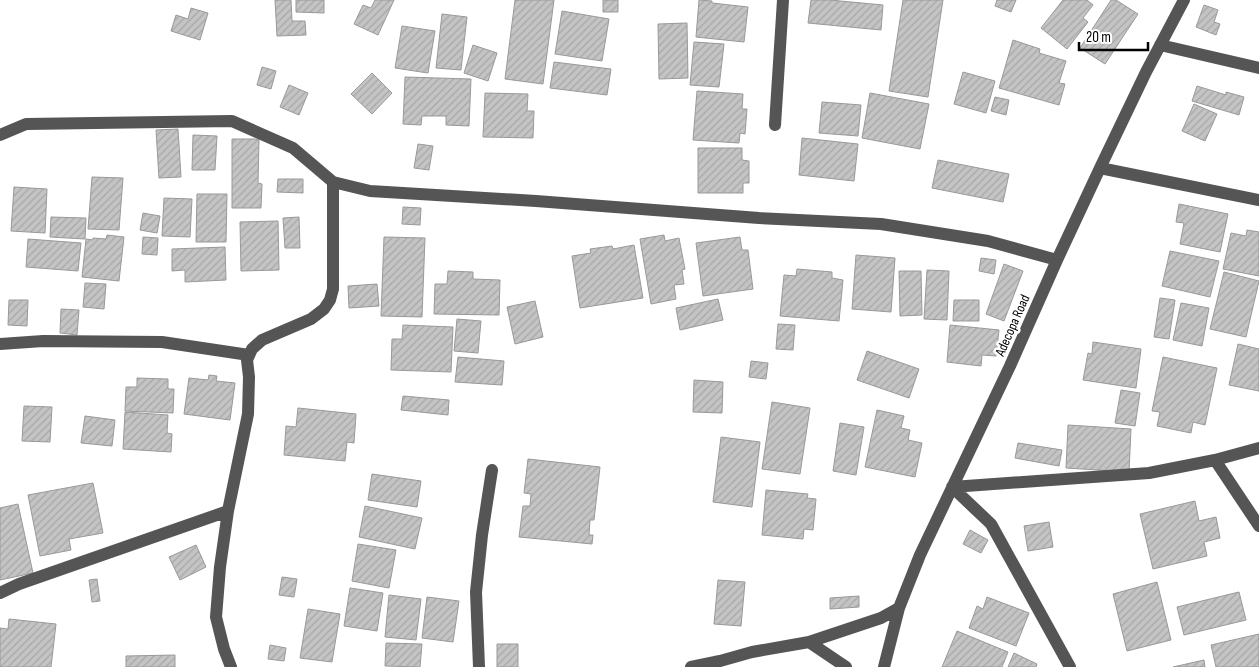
<svg xmlns="http://www.w3.org/2000/svg" width="1259" height="667" viewBox="0 0 1259 667" font-family="'Sofia Sans Condensed',sans-serif">
  <style>
    .building { fill: url(#building-hatch); stroke: #999 }
    .lines { fill: none; stroke-linecap: round; stroke-linejoin: round }
    .minor { stroke: #555; stroke-width: 12 }
    .labels { text-anchor: middle; stroke-width: 5; stroke-linejoin: round; paint-order: stroke }
    .street-label { font-size: 14px; fill: #000; stroke: #fff }
  </style>
  <defs>
    <pattern id="building-hatch" width="6" height="6" patternUnits="userSpaceOnUse" patternTransform="scale(1.25)"><rect width="6" height="6" fill="#c4c4c4"/><path d="M-1 1l2-2M0 6l6-6M5 7l2-2" fill="none" stroke="#a7a7a7"/></pattern>
  </defs>
  <rect width="100%" height="100%" fill="#fff"/>
  <path class="building" d="M275,0H291L292,21H305L306,35L277,36Z
    M296,0H324V13L296,12Z
    M375,0H394L378,35L354,24L363,5L371,8Z
    M515,0H554L543,84L505,79Z
    M603,0H618V12H603Z
    M699,0L712,1V3L748,7L744,42L696,37Z
    M811,0H830L883,5L881,30L808,23Z
    M903,0H943L928,97L889,91Z
    M997,0H1016L1011,12L995,6Z
    M1063,0H1087L1093,5L1083,18L1088,22L1067,49L1041,28Z
    M1111,0H1116L1138,14L1105,64L1080,48Z
    M1204,5L1218,10L1214,22L1220,24L1216,35L1196,27Z
    M191,8L208,13L200,40L171,31L176,15L188,19Z
    M562,11L609,19L602,61L555,54Z
    M442,14L467,17L461,70L436,68Z
    M687,23L688,78L659,79L658,24Z
    M402,26L435,31L428,73L395,68Z
    M1013,40L1040,49L1039,53L1066,61L1059,83L1065,84L1059,105L999,88Z
    M694,42L724,44L719,87L690,85Z
    M473,45L497,53L488,81L464,73Z
    M554,62L611,69L607,95L550,88Z
    M262,67L276,71L271,89L257,85Z
    M963,72L995,81L986,113L954,104Z
    M372,73L392,93L372,114L351,94Z
    M405,77L471,79L469,126L446,125V116H422L421,125L403,124Z
    M289,85L308,93L299,115L280,107Z
    M1197,86L1226,95V92L1244,97L1239,115L1192,101Z
    M697,91L743,94L742,109H747L745,134L740,133L739,143L693,140Z
    M485,93L528,94L527,111H534L533,138L483,137Z
    M870,93L929,104L920,149L862,138Z
    M995,97L1009,100L1006,115L991,111Z
    M822,102L861,105L858,136L819,133Z
    M1194,104L1217,114L1205,141L1182,131Z
    M178,129L181,177L159,178L156,130Z
    M193,135L217,136L215,170H192Z
    M802,138L858,144L854,181L799,175Z
    M232,139H259L258,183L262,184L261,208H232Z
    M418,144L433,146L429,170L414,168Z
    M698,148H742V160L749,161V183H743V193H698Z
    M938,160L1009,174L1003,202L932,188Z
    M92,177L123,178L119,230L88,229Z
    M278,179H303V193L277,192Z
    M14,187L47,189L45,233L11,231Z
    M197,194H227L226,242H196Z
    M164,198L192,199L190,237L162,236Z
    M1179,204L1228,214L1220,252L1180,244L1184,223L1176,222Z
    M403,207L421,208L420,225L402,224Z
    M143,213L160,216L157,233L140,230Z
    M51,217L86,218L85,239L50,237Z
    M299,217L300,248H285L283,218Z
    M278,221L279,270L241,271L240,222Z
    M1247,230L1259,232V276L1223,269L1231,233L1246,236Z
    M107,235L124,237L119,281L82,277L86,239L93,240V238L106,239Z
    M664,235L665,241L679,238L685,269L682,270L684,284L674,285L676,299L651,304L640,239Z
    M143,237L158,238L157,255L142,254Z
    M384,237L425,238L422,317L381,316Z
    M740,237L742,250H748L753,289L703,296L696,243Z
    M28,239L81,243L78,271L26,267Z
    M634,245L643,298L580,308L572,256L591,253L590,249L612,246L613,249Z
    M225,247L226,280L185,282V270L172,271V249Z
    M1170,251L1219,261L1210,297L1162,286Z
    M856,255L895,258L891,312L852,309Z
    M981,258L996,260L994,274L979,271Z
    M1004,264L1023,271L1004,321L986,314Z
    M797,269L832,272V278L843,280L839,321L780,316L784,275L796,276Z
    M927,270L949,271L947,320L924,319Z
    M448,271L473,272V279L500,280L499,315L434,314L435,284H447Z
    M899,271H921L922,315L900,316Z
    M1224,272L1259,281L1246,337L1210,329Z
    M85,283L106,284L104,309L83,307Z
    M377,284L379,306L349,308L348,286Z
    M1160,298L1175,300L1169,339L1154,337Z
    M718,299L723,320L680,330L676,308Z
    M9,300H28L27,326L8,325Z
    M954,300H979V321H953Z
    M535,301L543,337L515,344L507,307Z
    M1181,303L1209,308L1202,346L1173,340Z
    M61,309L79,310L77,335L60,333Z
    M457,319L481,321L478,353L454,351Z
    M778,324L795,325L793,350L776,349Z
    M403,325L453,327L451,372L391,370L392,339H402Z
    M950,325L999,330L996,356L982,355L981,366L947,362Z
    M1093,342L1141,349L1136,388L1083,380L1088,353L1092,354Z
    M1238,344L1259,349V391L1229,385Z
    M867,351L919,369L909,398L857,380Z
    M458,357L504,361L502,385L455,382Z
    M1163,357L1217,368L1205,425L1193,422L1191,433L1157,426L1160,412L1152,411Z
    M751,361L768,363L766,379L749,377Z
    M209,375L217,376L216,381L235,383L230,420L184,414L189,378L208,380Z
    M137,378L168,379V389H174L173,413L125,411L126,387H137Z
    M694,380L723,382L722,413L693,412Z
    M1121,390L1140,393L1135,426L1115,423Z
    M403,396L449,400L448,415L401,410Z
    M772,402L810,408L800,474L762,469Z
    M24,406L52,407L50,442L22,441Z
    M298,408L356,414L354,443L347,442L345,461L284,455L286,426L296,427Z
    M877,410L904,416L901,428L910,430L908,440L922,443L915,477L865,467Z
    M125,412L168,415L167,433L172,434L171,452L123,449Z
    M85,416L115,420L112,446L81,443Z
    M840,423L864,427L856,475L833,471Z
    M1068,425L1131,429L1129,472L1066,468Z
    M721,437L760,442L752,507L713,502Z
    M1018,443L1062,450L1059,466L1015,458Z
    M528,459L600,467L594,520H590L589,535H593L592,544L519,537L523,506H530L531,494L524,493Z
    M372,474L421,481L417,507L368,500Z
    M93,483L103,533L69,539L71,550L40,556L28,495Z
    M766,490L808,494L807,498L816,499L813,530L804,529L803,539L762,535Z
    M1195,501L1199,521L1216,517L1220,538L1204,542L1207,556L1153,569L1140,514Z
    M18,504L33,573L0,580V508Z
    M365,506L422,518L415,549L359,537Z
    M1049,522L1053,547L1028,551L1024,526Z
    M970,530L988,540L981,553L963,544Z
    M358,544L396,550L389,588L352,581Z
    M196,545L206,567L180,580L169,557Z
    M282,577L297,579L294,597L279,595Z
    M97,579L100,601L92,602L89,580Z
    M718,580L745,582L741,626L714,624Z
    M1157,582L1171,640L1127,651L1113,594Z
    M350,588L383,593L377,631L344,626Z
    M1239,592L1246,620L1184,635L1177,607Z
    M389,595L421,599L416,640L385,637Z
    M859,596V607L830,609V598Z
    M427,597L459,601L453,642L422,638Z
    M987,597L1029,613L1016,646L969,628L977,606L983,609Z
    M308,609L340,614L332,662L300,658Z
    M9,619L56,624L51,667H0V628L8,629Z
    M957,631L1008,652L1002,667H942Z
    M1259,634V667H1216L1211,645Z
    M386,643L422,644L420,667L385,666Z
    M497,644H518V667H497Z
    M270,645L286,648L284,661L268,659Z
    M1014,653L1037,664L1036,667H1008Z
    M175,655V667H126V656Z
    M1204,660L1205,667H1173Z"/>
  <g class="lines">
    <path class="minor" d="M1160,45L1259,68
      M775,125L783,0
      M0,135L26,124L232,121L293,148L333,182L370,191L536,201L759,218L881,224L988,241L1057,260
      M1100,168L1259,200
      M0,344L43,341L162,342L249,355
      M1215,460L1259,526
      M952,487L1149,473L1215,460L1259,448
      M952,487L991,524L1070,667
      M0,593L19,584L228,511
      M809,642L881,618L899,608
      M231,667L224,649L216,617L220,567L228,511L248,414L249,377L247,360L252,349L262,340L311,319L324,309L330,300L333,289V182
      M479,667L476,592L482,535L492,470
      M691,667L720,661L752,652L809,642L846,667
      M884,667L899,608L920,555L1010,366L1057,260L1100,168L1146,72L1184,0"/>
  </g>
  <g class="labels">
    <g class="street-label">
      <text transform="translate(1012 325) rotate(-66)" y="5">Adecopa Road</text>
    </g>
  </g>
  <path d="M1079 42v8h69v-8" fill="none" stroke="#000000" stroke-width="2.5"/>
  <text x="1086" y="42" font-size="15" fill="#000000" stroke="#ffffff" stroke-width="4" paint-order="stroke">20 m</text>
</svg>
